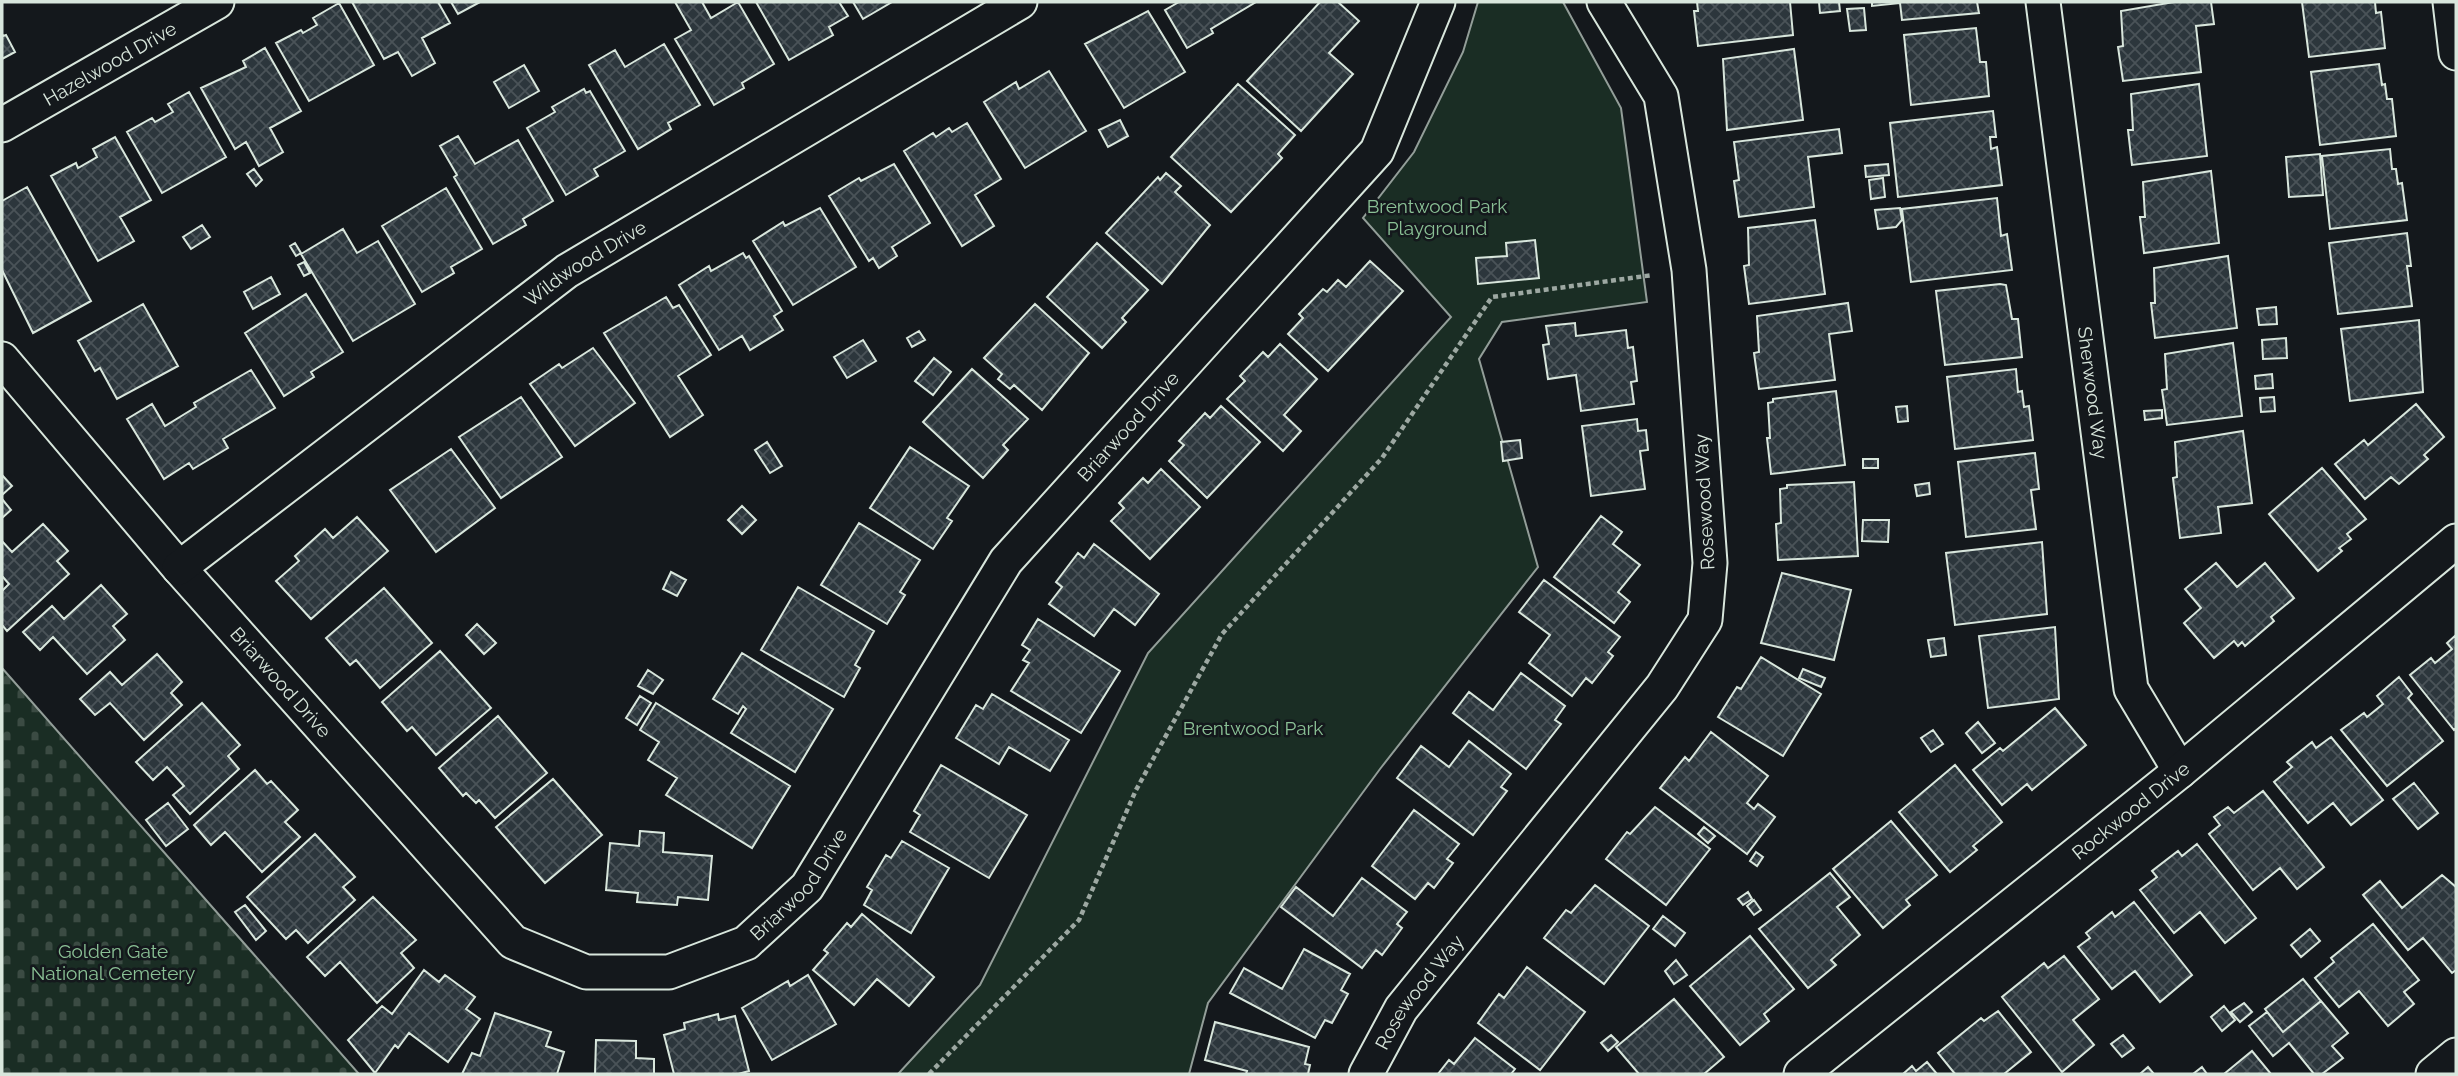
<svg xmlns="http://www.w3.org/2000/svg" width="2458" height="1076" viewBox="0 0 2458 1076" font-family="Raleway,sans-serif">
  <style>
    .cemetery { fill: url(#cemetery-stones); stroke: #939e99; stroke-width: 2 }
    .green { fill: #1a2d24; stroke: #939e99; stroke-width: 2 }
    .building { fill: url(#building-cross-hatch); stroke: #d8e6dc; stroke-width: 2 }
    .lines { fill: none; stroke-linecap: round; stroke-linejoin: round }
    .minor-casing { stroke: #d8e6dc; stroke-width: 37 }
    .path { stroke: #9da8a2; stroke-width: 4.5; stroke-dasharray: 5 3.5; stroke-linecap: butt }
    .minor { stroke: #14181c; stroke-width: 33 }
    .labels { text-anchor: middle; stroke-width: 5; stroke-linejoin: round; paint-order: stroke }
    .street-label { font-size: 19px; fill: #d8e6dc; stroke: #14181c }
    .park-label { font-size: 19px; fill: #8ac095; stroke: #14181c }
  </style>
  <defs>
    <pattern id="cemetery-stones" width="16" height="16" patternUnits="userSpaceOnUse" patternTransform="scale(1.75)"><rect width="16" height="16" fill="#1a2d24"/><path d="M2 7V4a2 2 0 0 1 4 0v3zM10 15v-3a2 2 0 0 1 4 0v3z" fill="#3b4b43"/></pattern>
    <pattern id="building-cross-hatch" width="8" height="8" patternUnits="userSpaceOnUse" patternTransform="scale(1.75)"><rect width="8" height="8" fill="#2c363c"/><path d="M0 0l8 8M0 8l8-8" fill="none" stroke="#4a5358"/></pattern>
  </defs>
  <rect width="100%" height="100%" fill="#14181c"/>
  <path class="cemetery" d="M2,668L359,1074H2Z"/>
  <path class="green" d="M1478,2H1563L1621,108L1647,302L1502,322L1479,359L1538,567L1380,769L1208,1003L1189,1074H898L980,985L1148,653L1451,317L1363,218L1414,152L1463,52Z"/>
  <path class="building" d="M352,2H438L450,23L422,38L435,63L412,76L398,52L384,59Z
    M451,2H480L458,14Z
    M675,2H702L711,18L738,2L774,64L742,83L744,88L714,105L675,39L691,30Z
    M756,2H839L848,16L829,27L833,35L789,60Z
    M853,2H892L863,19Z
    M1179,2H1256L1211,29L1213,33L1187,48L1165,10Z
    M1320,2H1338L1359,21L1329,53L1353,74L1301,131L1247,81Z
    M1697,2H1790L1793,35L1698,46L1694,11H1698Z
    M1819,2H1839L1840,11L1820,13Z
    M1872,2H1977L1979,13L1902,20L1900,3L1872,6Z
    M2174,2H2211L2214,24L2196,26L2201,72L2123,81L2118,47L2123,46L2121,11Z
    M2302,2H2375L2376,13L2381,12L2385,48L2309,57Z
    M339,3L374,65L309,101L276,43L301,30L303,33L317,25L313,18Z
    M1864,8L1866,30L1850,31L1847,9Z
    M1148,11L1185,72L1124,108L1085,44Z
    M1976,28L1980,62H1986L1989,96L1911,105L1904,35Z
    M2,34L3,36L6,35L15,52L2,59Z
    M664,44L700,105L668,123L671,129L638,149L589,65L615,50L625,67Z
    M265,48L301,111L270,128L283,152L259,166L246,142L235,149L201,88L246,67L243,61Z
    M1794,49L1803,120L1727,130L1723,59Z
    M2379,64L2382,85L2385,84L2387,99H2392L2396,136L2320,145L2311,72Z
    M524,65L539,91L509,108L494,82Z
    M1049,71L1086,131L1025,168L984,102L1016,82L1019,89Z
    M1238,84L1295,135L1278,154L1282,158L1231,212L1171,157Z
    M2199,84L2207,156L2132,165L2128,130H2133L2131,94Z
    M584,89L586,93L590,91L625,151L594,169L598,176L566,195L527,128L555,112L552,107Z
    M189,92L226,157L162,193L127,132L152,118L155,122L173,112L168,104Z
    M1993,111L1996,137H1990L1991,149L1997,147L2002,185L1898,197L1890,123Z
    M1120,120L1128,136L1108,147L1099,130Z
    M967,123L1001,179L975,195L994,226L962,246L904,151L933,133L936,137L949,128L952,132Z
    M1839,129L1842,153L1808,157L1814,207L1739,217L1734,181L1739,180L1734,142Z
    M458,136L475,164L518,140L553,201L523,219L526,225L493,244L454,177L457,175L440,146Z
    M115,137L151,200L120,217L134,241L98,261L51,176L76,163L78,168L97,157L93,149Z
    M2390,149L2392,169H2396L2398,184L2402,183L2407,220L2330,229L2322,156Z
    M2320,154L2323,195L2289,197L2286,157Z
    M894,164L930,223L892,247L897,256L879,268L873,258L869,261L829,196L859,178L861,181Z
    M1888,164L1889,175L1866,177L1865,166Z
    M254,169L262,180L256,186L247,174Z
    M2211,171L2219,243L2144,253L2140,217H2145L2143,182Z
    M1166,173L1181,186L1175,192L1210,225L1162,284L1106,233L1158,177L1160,180Z
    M1883,178L1885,197L1871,199L1869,180Z
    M27,187L91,301L33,333L2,270V201Z
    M446,188L482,249L451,267L454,273L422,292L382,226Z
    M1997,198L2001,236L2007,234L2012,270L1911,282L1902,209Z
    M820,208L856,267L793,305L753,241L783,222L785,226Z
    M1900,208L1902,220L1896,227L1878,229L1875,210Z
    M1815,220L1825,294L1749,304L1744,266L1749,265L1748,228Z
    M202,225L210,237L191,249L183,237Z
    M343,229L357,253L378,241L415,304L353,341L301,254Z
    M2407,233L2411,266H2407L2412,306L2338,314L2329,243Z
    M1535,240L1539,278L1478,284L1476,258L1507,256L1506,243Z
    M295,243L301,253L296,256L290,246Z
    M1097,243L1148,290L1122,318L1126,322L1102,348L1047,297Z
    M743,253L746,258L749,256L782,311L774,316L783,330L750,350L742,336L719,350L679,285L709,266L711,271Z
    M2228,256L2237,328L2155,338L2151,303H2155L2154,268Z
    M1370,261L1403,291L1328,371L1288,334L1303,318L1299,314L1323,289L1327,292L1338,280L1346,287Z
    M304,262L310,273L304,276L298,265Z
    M271,277L280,294L253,309L244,292Z
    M2000,284L2006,285L2012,319H2018L2022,357L1945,365L1936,291Z
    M306,294L343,352L311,372L314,377L284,396L245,333Z
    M666,297L673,308L679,305L711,355L678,376L703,415L670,437L604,333Z
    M1848,303L1852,331L1829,334L1835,380L1759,389L1754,353L1759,352L1757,316Z
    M143,304L178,366L117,399L100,368L95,371L78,341Z
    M1035,304L1089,353L1042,410L1014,385L1010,389L998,379L1002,374L984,358Z
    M2276,307L2277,324L2259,325L2257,309Z
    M2419,320L2423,392L2350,401L2341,329Z
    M1575,323L1576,336L1626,330L1628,348L1633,347L1637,381L1631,382L1634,404L1581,411L1576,375L1548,379L1543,345L1549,344L1546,326Z
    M919,331L925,340L912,347L907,338Z
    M2286,338L2287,358L2263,359L2262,340Z
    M863,340L876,361L847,378L834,357Z
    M2233,343L2242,416L2167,425L2162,390L2167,389L2165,354Z
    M1280,344L1317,379L1284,415L1301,431L1283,451L1227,399L1245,381L1240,376L1263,352L1268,357Z
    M593,348L635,403L575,446L530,384L559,364L562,368Z
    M934,358L951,372L933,395L915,381Z
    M972,369L1028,419L1003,445L1008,450L983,478L923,422Z
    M2016,369L2018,392L2022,391L2024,407L2029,406L2033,440L1955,449L1947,377Z
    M251,370L275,408L223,439L228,448L193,469L189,463L164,479L127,419L152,404L165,426L196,407L194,403Z
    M2272,374L2273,388L2256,389L2255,376Z
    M1836,391L1845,465L1771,474L1767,438H1770L1768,403L1773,402V399Z
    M521,397L562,457L501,498L459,437Z
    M2274,397L2275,411L2261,412L2260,398Z
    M2416,404L2444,437L2424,455L2428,459L2399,484L2391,477L2365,499L2335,464L2364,440L2368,445Z
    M1221,406L1260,442L1207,498L1169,461L1184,445L1179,441L1205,413L1210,418Z
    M1907,406L1908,421L1898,422L1896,407Z
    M2162,410V418L2145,420L2144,411Z
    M1637,419L1638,431L1646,430L1648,450L1640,451L1645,489L1591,496L1582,426Z
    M2243,431L2252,503L2218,507L2221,533L2180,538L2173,478L2177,477L2175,442Z
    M1520,440L1522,458L1503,461L1501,442Z
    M767,442L782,466L770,473L755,450Z
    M910,447L969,486L947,518L952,521L933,549L870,508Z
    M451,449L495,508L436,552L390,490Z
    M2035,453L2039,489L2031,490L2036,529L1966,537L1958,462Z
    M1863,459H1878V468H1863Z
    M2322,468L2366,519L2347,534L2351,539L2339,548L2342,551L2318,571L2269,514Z
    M1161,469L1200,507L1150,559L1111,521L1124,508L1119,503L1143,478L1148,483Z
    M2,475L12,486L2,495Z
    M1854,482L1858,556L1778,560L1776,524L1781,523L1780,489L1787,488V485Z
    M1929,483L1930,494L1917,496L1915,485Z
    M2,499L11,510L2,518Z
    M742,506L756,520L742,534L728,520Z
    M1601,516L1622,532L1613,544L1640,565L1618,592L1630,602L1614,623L1554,577Z
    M357,517L388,551L311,619L276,581L299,561L295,556L325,529L333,538Z
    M1863,520H1889L1888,542L1862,541Z
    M859,523L920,560L900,592L905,595L887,624L821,585Z
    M43,524L68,551L57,561L69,574L7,631L2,625V591L9,584L2,576V541L12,552Z
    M2042,542L2047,614L1955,625L1946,553Z
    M1094,544L1159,594L1135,625L1114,609L1094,636L1049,604L1062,587L1056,582L1078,553L1084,558Z
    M2216,563L2237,587L2265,563L2294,598L2271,617L2274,621L2245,646L2242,642L2238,646L2234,641L2214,658L2184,623L2201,608L2185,589Z
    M671,572L686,580L677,596L663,589Z
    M1782,573L1851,590L1834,660L1761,643Z
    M1544,580L1620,637L1608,652L1613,656L1592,683L1586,678L1572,696L1529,663L1550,635L1519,612Z
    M101,585L127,614L113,626L125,640L87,674L53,637L40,650L23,632L52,606L64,619Z
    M798,587L874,631L855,665L860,668L844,697L761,650Z
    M384,588L432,643L380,688L356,660L350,665L326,638Z
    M1038,619L1120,671L1081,733L1011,691L1029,663L1023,660L1030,650L1022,645Z
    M477,624L496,643L484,654L466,635Z
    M2055,627L2059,699L1988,708L1979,636Z
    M2456,635V728L2454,730L2410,675L2431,658L2435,663L2452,649L2447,643Z
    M1944,638L1946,655L1931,657L1928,640Z
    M440,651L491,708L436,755L412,727L407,731L382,702Z
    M742,653L833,709L795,772L731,733L746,709L743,706L738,714L713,699Z
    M157,654L182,682L171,693L182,705L144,740L110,703L95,715L80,699L110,672L122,685Z
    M1761,657L1821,694L1783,756L1718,717L1737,687L1741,689Z
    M1803,669L1825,678L1821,687L1799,678Z
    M648,670L663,680L653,694L638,686Z
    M1521,673L1565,706L1555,720L1561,724L1526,769L1453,713L1469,692L1493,710Z
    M2399,677L2412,694L2408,698L2443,741L2387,786L2341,730L2364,713L2367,717L2383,704L2377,696Z
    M992,694L1069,740L1050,771L1009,747L999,764L956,738L976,705L983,709Z
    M640,696L651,703L637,725L626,718Z
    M202,703L240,745L228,756L239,769L190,814L173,795L184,786L167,767L153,780L136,762Z
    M656,703L790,786L752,848L666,795L677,778L648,760L659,742L640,730Z
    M2055,708L2086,745L2032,790L2027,784L2002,805L1973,770L2000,748L2003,751Z
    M498,716L547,773L495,818L479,800L476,803L466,793L463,796L439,768Z
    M1978,722L1995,743L1982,753L1966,733Z
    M1933,730L1943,744L1931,752L1921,738Z
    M1711,732L1768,776L1747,803L1754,809L1758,804L1775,817L1747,854L1660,788L1685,757L1689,761Z
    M2331,737L2383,800L2351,825L2333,803L2308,823L2274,782L2292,767L2287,762L2312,742L2316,748Z
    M1469,741L1511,774L1501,787L1507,791L1473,835L1397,778L1421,746L1449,767Z
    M941,765L1027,815L989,878L910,832L920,815L914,811Z
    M1955,765L2002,822L1973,846L1977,850L1950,872L1899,812Z
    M255,770L267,784L271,781L298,810L285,822L300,837L262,872L225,832L211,845L194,825Z
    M553,779L602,835L545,883L496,827Z
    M2414,783L2438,813L2418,829L2393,799Z
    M2263,791L2324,867L2297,889L2280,868L2253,890L2209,834L2220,825L2214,817L2228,807L2234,813Z
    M168,803L188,829L166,846L146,820Z
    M1655,807L1710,849L1666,905L1606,859L1627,832L1630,834Z
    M1414,810L1459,844L1447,859L1453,863L1434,888L1428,883L1415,899L1372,866Z
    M1891,821L1937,875L1906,900L1910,905L1883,928L1833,869Z
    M1704,827L1715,836L1708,843L1698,834Z
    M640,831L664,833L663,852L712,856L708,900L678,897L677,905L637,902L638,893L606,890L610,843L639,846Z
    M315,834L355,877L343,887L355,900L308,943L296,930L286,939L247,897Z
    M902,841L949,868L911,933L864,905L872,890L867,887L886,855L891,858Z
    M2197,844L2256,918L2225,943L2200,912L2174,933L2140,890L2157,877L2152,871L2178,851L2182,856Z
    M1756,852L1763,857L1757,866L1750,861Z
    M1830,873L1850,897L1837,907L1860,935L1831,960L1836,965L1808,988L1759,929Z
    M2442,875L2456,887V970L2452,973L2423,938L2408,950L2363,895L2380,881L2402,908Z
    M1362,878L1407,912L1397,924L1402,928L1382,955L1376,950L1362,968L1281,907L1296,887L1333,916Z
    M1595,885L1649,926L1604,984L1544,938L1566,910L1571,913Z
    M1748,892L1752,899L1743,905L1738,899Z
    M373,897L416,940L401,953L414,968L377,1003L340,962L325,976L307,957Z
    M1754,900L1761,910L1754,915L1747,906Z
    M2134,902L2192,975L2160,1002L2135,971L2112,989L2078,947L2090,938L2086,933L2112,912L2115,917Z
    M245,905L266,931L256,940L235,912Z
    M862,914L934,977L909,1006L877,979L854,1005L813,970L828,953L824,950L847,923L851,927Z
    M1663,916L1685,933L1675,946L1653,929Z
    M2373,924L2419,980L2404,992L2414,1004L2388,1026L2359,991L2339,1007L2315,978L2334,962L2331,958Z
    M2310,929L2320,941L2301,957L2291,945Z
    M1750,936L1794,989L1764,1014L1769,1021L1740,1045L1690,986Z
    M1304,949L1350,974L1341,990L1348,994L1332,1023L1325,1020L1315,1038L1230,993L1244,968L1282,989Z
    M2064,956L2099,999L2073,1020L2094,1045L2062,1072L2002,997L2044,963L2048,968Z
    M1676,960L1687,975L1674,984L1665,971Z
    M1527,967L1585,1012L1540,1070L1478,1023L1499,994L1504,998Z
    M424,970L439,982L445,975L475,997L466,1009L480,1019L448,1062L409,1033L398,1048L395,1045L375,1073L348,1040L382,1006L392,1014Z
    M808,975L836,1024L772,1060L742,1008L788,981L790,986Z
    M2303,979L2321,1001L2283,1032L2265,1009Z
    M1674,999L1724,1057L1704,1074H1639L1616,1047Z
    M2321,1001L2348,1033L2332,1046L2343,1058L2322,1074H2314L2289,1043L2273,1056L2249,1026L2267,1012L2283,1032Z
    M2244,1003L2252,1012L2240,1022L2231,1012Z
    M2224,1006L2235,1020L2222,1031L2211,1017Z
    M1998,1011L2031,1052L2004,1074H1955L1938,1053L1981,1018L1984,1021Z
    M495,1013L551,1032L546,1046L564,1052L557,1074H462L472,1053L480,1056Z
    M718,1014L719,1020L735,1016L749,1071L738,1074H674L664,1035L685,1029L684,1023Z
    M1215,1022L1309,1047L1305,1064L1310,1065L1308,1074H1246L1247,1071L1205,1060Z
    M1611,1035L1618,1042L1608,1051L1601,1043Z
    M2123,1035L2134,1048L2122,1057L2111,1044Z
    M1475,1038L1515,1069L1511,1074H1438L1449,1060L1454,1064Z
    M596,1040L636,1041V1058L654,1059V1074H595Z
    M2252,1051L2271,1074H2224Z
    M1927,1062L1937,1074H1903L1912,1066L1916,1071Z
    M2148,1067L2154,1074H2142L2141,1073Z
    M2202,1067L2207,1074H2193Z"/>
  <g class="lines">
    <g class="minor-casing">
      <g id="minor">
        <path id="s1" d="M2043,2L2131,689L2180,771"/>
        <path d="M2450,2L2456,53"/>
        <path id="s2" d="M2,125L217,2"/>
        <path id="s3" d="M2,359L179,568L513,942L586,972H669L746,943L807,887L1006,561L1377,151L1438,2"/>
        <path id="s4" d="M179,568L567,271L1020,2"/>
        <path id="s5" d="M1366,1074L1401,1009L1662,687L1705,620L1710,563L1689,270L1661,96L1604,2"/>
        <path id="s6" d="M1801,1074L2180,771L2456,541"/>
        <path d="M2433,1074L2456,1055"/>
      </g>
    </g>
    <path class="path" d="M929,1074L1079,920L1136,790L1222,634L1382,458L1492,297L1653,275"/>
    <use href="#minor" class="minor"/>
  </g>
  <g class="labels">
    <g class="street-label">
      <text dy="7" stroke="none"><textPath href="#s2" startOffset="124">Hazelwood Drive</textPath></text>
      <text dy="7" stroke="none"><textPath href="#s4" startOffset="508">Wildwood Drive</textPath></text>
      <text dy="7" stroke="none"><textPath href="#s1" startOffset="394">Sherwood Way</textPath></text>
      <text dy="7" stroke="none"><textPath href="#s3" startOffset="1666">Briarwood Drive</textPath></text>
      <text transform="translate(1704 502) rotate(-93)" y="7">Rosewood Way</text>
      <text dy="7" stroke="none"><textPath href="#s3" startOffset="427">Briarwood Drive</textPath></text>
      <text dy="7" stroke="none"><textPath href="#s6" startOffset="422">Rockwood Drive</textPath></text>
      <text dy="7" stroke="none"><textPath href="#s3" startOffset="1099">Briarwood Drive</textPath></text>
      <text dy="7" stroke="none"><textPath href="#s5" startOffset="98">Rosewood Way</textPath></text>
    </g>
    <g class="park-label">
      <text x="1437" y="213">Brentwood Park<tspan x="1437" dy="22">Playground</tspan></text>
      <text x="1253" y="735">Brentwood Park</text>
      <text x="113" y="958">Golden Gate<tspan x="113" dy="22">National Cemetery</tspan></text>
    </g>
  </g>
  <rect width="2458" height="1076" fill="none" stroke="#d8e6dc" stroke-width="7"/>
</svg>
